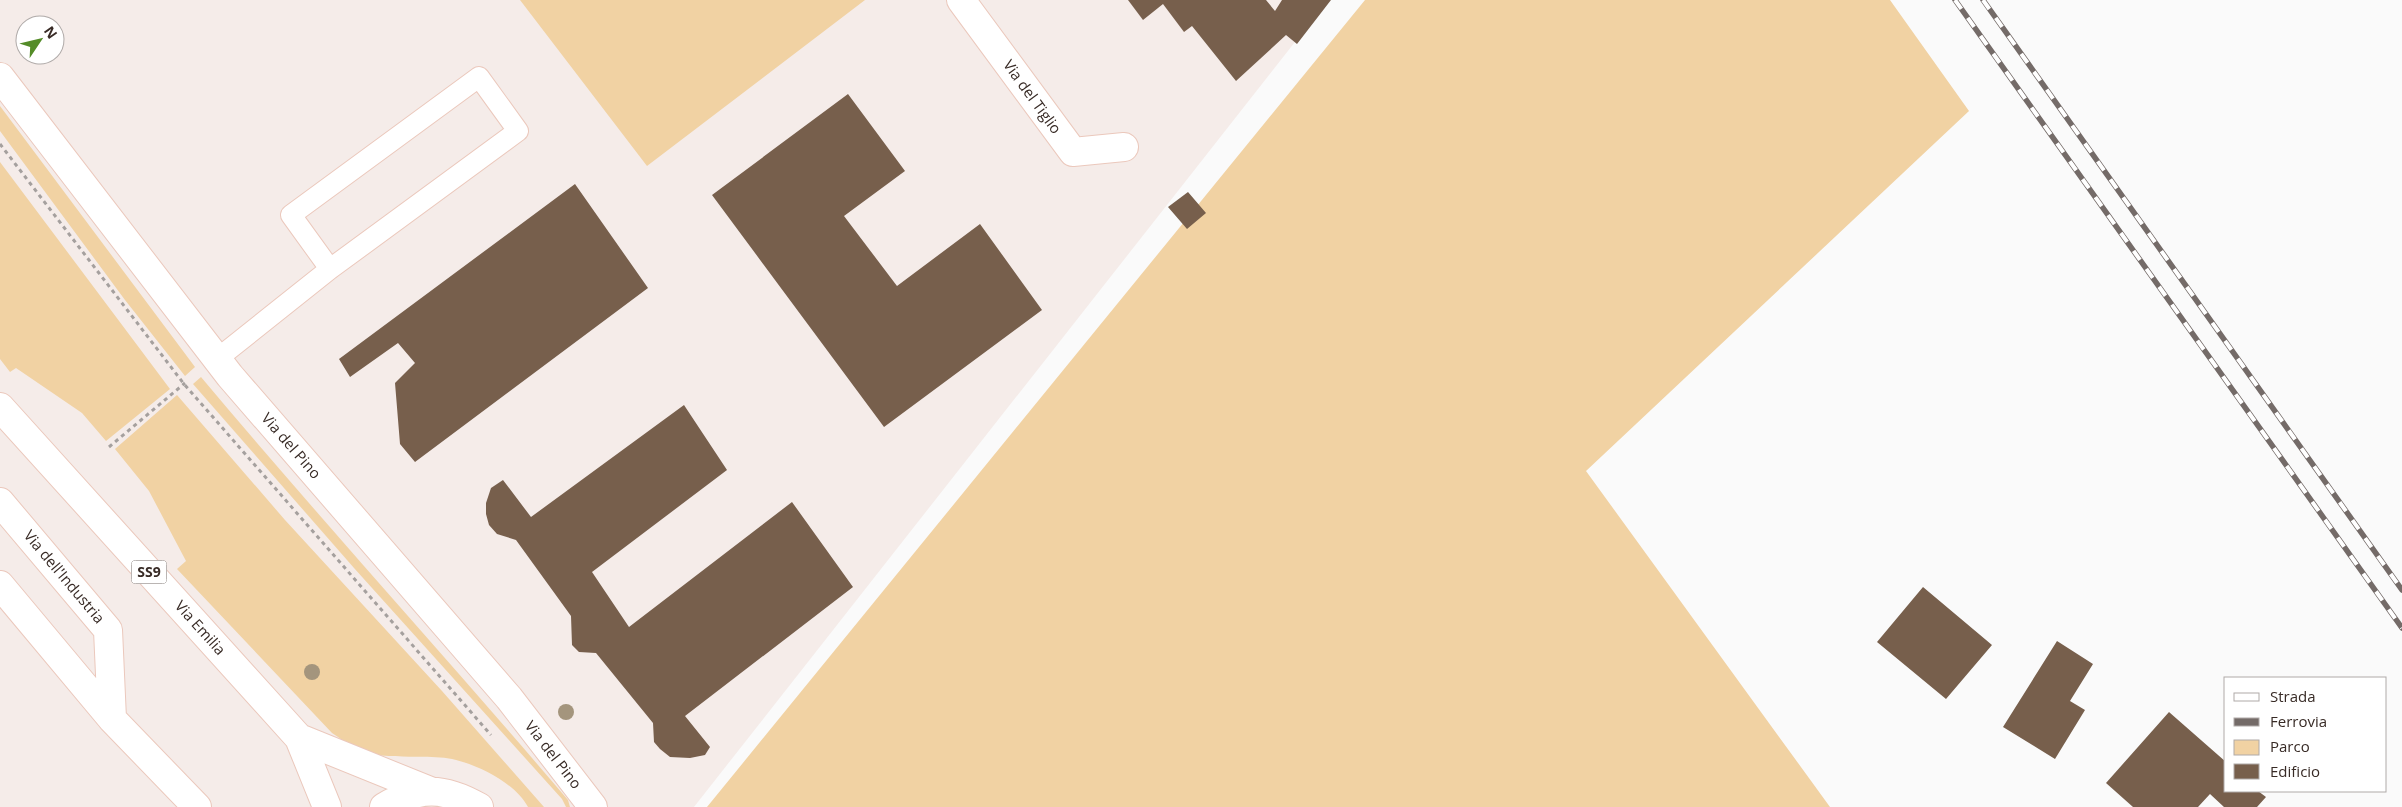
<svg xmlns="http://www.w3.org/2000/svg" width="2402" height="807" viewBox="0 0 2402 807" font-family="'Open Sans',sans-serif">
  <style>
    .built { fill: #f5ece9; fill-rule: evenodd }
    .green { fill: #f1d2a3 }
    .building { fill: #775f4c }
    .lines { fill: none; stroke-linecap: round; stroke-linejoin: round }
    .service-casing { stroke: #ebc8bc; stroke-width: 22 }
    .minor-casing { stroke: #ebc8bc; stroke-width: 30 }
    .primary-casing { stroke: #ebc8bc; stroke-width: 30 }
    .path { stroke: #a5a09e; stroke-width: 3; stroke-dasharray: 4 4; stroke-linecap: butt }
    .service { stroke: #fff; stroke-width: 20 }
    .minor { stroke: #fff; stroke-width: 28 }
    .primary { stroke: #fff; stroke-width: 28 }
    .rail-casing { stroke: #746b68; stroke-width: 5.5 }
    .rail { stroke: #fff; stroke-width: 4; stroke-dasharray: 11; stroke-linecap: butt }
    .tree { fill: #a4957d }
    .labels { text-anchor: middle; stroke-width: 5; stroke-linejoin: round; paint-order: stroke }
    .shield { fill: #fff; stroke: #746b67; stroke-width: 1 }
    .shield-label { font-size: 14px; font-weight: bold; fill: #382b26 }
    .street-label { font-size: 15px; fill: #382b26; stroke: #fff }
  </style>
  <rect width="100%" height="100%" fill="#fafafa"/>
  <path class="built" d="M0,0H1328L694,807H0ZM25,25H55V55H25Z"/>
  <path class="green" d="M520,0H865L647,166Z
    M1365,0H1890L1969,111L1586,471L1830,807H707Z
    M0,106L195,367L185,376L125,300L0,131Z
    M0,162L170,389L106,441L82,413L16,368L10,372L0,359Z
    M201,377C321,520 447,658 568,800L570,807H566L562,799L354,568L193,384Z
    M177,395L285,520L442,691L544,807H528C515,783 479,765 452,759C424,753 385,762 357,749C348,745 340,738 332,733L177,569L186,561L149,491L115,449Z"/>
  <path class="building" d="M1128,0H1266L1275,11L1282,0H1331L1297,44L1286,35L1236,81L1192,26L1184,32L1163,4L1143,20Z
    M848,94L905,171L844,216L897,286L980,224L1042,310L884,427L712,195Z
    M575,184L648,288L415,462L400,444L395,383L415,363L398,343L350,377L339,359Z
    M1188,192L1206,213L1187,229L1168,207Z
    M684,405L727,470L592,572L629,627L792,502L853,587L685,716L710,747L705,755L690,758L670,757L660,749L654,742L653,723L596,653L579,652L572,645L571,616L516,540L497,534L489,525L486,514V503L491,488L503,480L531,517Z
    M1923,587L1992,645L1946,699L1877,642Z
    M2057,641L2093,664L2070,701L2085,710L2055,759L2003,727Z
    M2169,712L2226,762V791H2258L2266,797L2257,807H2224L2210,794L2198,807H2133L2106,783Z"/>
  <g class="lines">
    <g class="service-casing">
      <path id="service" d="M217,359L330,269L518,131L479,77L291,215L330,269"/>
    </g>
    <g class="minor-casing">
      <path id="minor" d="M961,0L1073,152L1124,147
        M0,77L230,376L509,698L593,807
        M0,502L108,630L112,719
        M0,585L112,719L197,807"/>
    </g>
    <g class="primary-casing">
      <path id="primary" d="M0,407L299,738L327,807
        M299,738L430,791
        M384,807C420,786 444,787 479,807"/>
    </g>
    <path class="path" d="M0,144L184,384L491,735
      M109,447L185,383"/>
    <use href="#service" class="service"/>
    <use href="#minor" class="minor"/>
    <use href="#primary" class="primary"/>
    <g class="rail-casing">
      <path id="rail" d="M1955,0L2402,628
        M1983,0L2402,590"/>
    </g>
    <use href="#rail" class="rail"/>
  </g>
  <g class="tree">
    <circle cx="312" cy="672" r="8"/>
    <circle cx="566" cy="712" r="8"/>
  </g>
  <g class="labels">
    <rect class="shield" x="131.5" y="560.5" width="35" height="23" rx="4"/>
    <g class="shield-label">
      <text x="149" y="577">SS9</text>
    </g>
    <g class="street-label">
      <text transform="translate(1032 97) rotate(54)" y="5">Via del Tiglio</text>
      <text transform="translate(291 446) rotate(49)" y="5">Via del Pino</text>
      <text transform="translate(64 577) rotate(50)" y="5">Via dell'Industria</text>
      <text transform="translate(200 628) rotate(48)" y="5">Via Emilia</text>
      <text transform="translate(553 755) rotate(52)" y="5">Via del Pino</text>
    </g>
  </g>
  <rect x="2224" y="677" width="162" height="115" fill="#ffffff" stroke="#afaaa8"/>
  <rect x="2234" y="693" width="25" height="8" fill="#ffffff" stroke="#afaaa8"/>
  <text x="2270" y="702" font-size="15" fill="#382b26">Strada</text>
  <rect x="2234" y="718" width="25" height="8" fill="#746b68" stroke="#afaaa8"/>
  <text x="2270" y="727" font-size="15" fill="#382b26">Ferrovia</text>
  <rect x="2234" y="740" width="25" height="15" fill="#f1d2a3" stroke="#afaaa8"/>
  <text x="2270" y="752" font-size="15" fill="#382b26">Parco</text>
  <rect x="2234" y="764" width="25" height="15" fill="#775f4c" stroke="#afaaa8"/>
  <text x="2270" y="777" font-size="15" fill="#382b26">Edificio</text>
  <g transform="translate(40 40) rotate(55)"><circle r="24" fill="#ffffff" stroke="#afaaa8"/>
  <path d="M0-4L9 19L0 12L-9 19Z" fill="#548c28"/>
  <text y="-8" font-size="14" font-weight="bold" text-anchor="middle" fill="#382b26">N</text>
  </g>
</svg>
